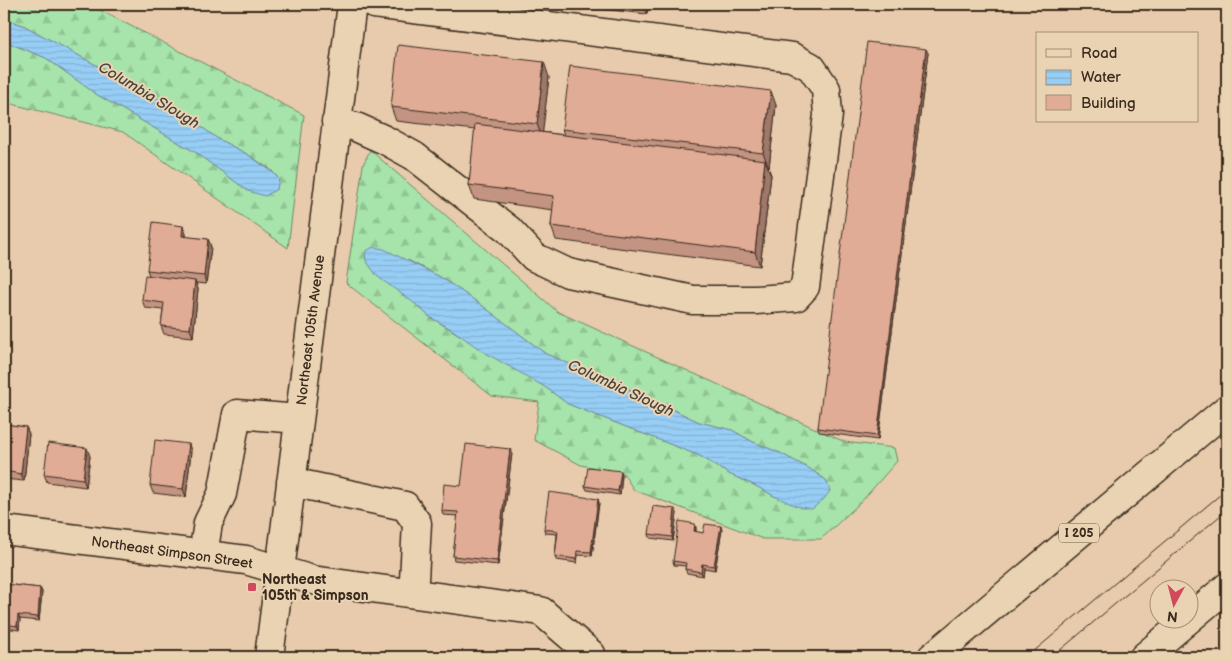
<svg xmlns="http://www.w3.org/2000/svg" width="1231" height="661" viewBox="0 0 1231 661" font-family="'Balsamiq Sans',sans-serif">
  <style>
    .forest { fill: url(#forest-firs); stroke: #708764; fill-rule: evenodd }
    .water { fill: url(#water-rules); stroke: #728ca0 }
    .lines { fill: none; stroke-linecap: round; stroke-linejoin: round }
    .minor-casing { stroke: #3b2a1e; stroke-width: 31 }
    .highway-casing { stroke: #3b2a1e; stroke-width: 31 }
    .minor { stroke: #e9d3b2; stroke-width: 28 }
    .highway { stroke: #e9d3b2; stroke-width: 28 }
    .tram { stroke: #3b2a1e; stroke-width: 1 }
    .wall { fill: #c29481; stroke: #3b2a1e }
    .shaded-wall { fill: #9e7869; stroke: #3b2a1e }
    .building { fill: #e1ac96; stroke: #3b2a1e }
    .poi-dot { fill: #d1495b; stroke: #e9d3b2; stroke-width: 2 }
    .labels { text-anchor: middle; stroke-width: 4; stroke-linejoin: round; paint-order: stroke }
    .shield { fill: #e9d3b2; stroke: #6f5d4a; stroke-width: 1 }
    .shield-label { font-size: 12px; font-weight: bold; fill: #3b2a1e }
    .street-label { font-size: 14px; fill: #3b2a1e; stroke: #e9d3b2 }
    .poi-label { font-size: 14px; font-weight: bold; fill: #3b2a1e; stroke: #e9d3b2; text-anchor: start }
    .water-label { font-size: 15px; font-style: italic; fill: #49433e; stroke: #e9d3b2 }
  </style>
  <defs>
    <pattern id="forest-firs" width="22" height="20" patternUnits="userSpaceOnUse" patternTransform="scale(1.25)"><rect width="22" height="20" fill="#a6e4ab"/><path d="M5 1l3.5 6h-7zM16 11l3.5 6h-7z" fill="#90c493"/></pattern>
    <pattern id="water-rules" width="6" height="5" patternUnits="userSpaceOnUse" patternTransform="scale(1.25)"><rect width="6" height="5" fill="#97cef6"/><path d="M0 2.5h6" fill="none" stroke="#83b1d2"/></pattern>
  </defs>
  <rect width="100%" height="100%" fill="#e7cbac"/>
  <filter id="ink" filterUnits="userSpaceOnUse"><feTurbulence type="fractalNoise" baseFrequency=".02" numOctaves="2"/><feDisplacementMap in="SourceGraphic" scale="10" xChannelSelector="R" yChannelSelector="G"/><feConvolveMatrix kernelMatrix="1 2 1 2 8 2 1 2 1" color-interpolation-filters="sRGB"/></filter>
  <g filter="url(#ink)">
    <path class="forest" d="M4,4H88L304,115L288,248L123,132L4,102V41L46,58L96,94L195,152L248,191L279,179L271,170L247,154L218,139L178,110L23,25L4,19Z
      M370,150L558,312L845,442L894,448L897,461L861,502L821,539H763L634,490L623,473L581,465L534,440L539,402L492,396L346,283L363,165ZM408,260L442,278L480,304L546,354L627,388L699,422L732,430L753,442L780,453L810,469L826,480L774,496L754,485L729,474L700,456L568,404L545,387L430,317L414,303Z"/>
    <path class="water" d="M4,19L23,25L178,110L218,139L247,154L271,171L279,179L277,189L265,196L248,191L195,152L96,94L46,58L4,41Z
      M373,247L384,249L442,278L480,304L546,354L627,388L699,422L732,430L753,442L780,453L810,469L826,480L830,491L824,499L812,509L796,506L774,496L754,485L729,474L700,456L568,404L545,387L482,351L454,331L430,317L414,303L378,277L366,261L365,252Z"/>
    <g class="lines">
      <g class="minor-casing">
        <path id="minor" d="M336,122L356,127L385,140L414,156L509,230L534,257L568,273L693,300H756L796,297L805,287L828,115L826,89L811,67L792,57L374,4
          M291,482L405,506L417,523L414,580L412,593
          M4,530L246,560L312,580L541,611L591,654
          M203,555L208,523L222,494L237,414L299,419
          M269,657L352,4"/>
      </g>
      <g class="highway-casing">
        <path id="highway" d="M932,657L1227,409
          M1144,657L1227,587"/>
      </g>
      <use href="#minor" class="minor"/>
      <use href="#highway" class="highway"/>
      <path class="tram" d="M1027,657L1227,489
        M1052,657L1227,510"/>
    </g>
    <path class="wall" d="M571,4H648L647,14L572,6Z
      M928,53L878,440L819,432L818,428Z
      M549,77L542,132L564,135L562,129L776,105L769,167H768L771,175L760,266L556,240L551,226L553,210L474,199L469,185L475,130L396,121L391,107Z
      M183,226L186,234V237L208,239L211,247L206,284L196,283L198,289L193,337L164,334L161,326L163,310L145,308L142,300L149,275L147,270Z
      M4,424L26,427L29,434L24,481L4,479Z
      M510,449L512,453L498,565L454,560L453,556L458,516L443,515L442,511L461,486Z
      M191,451L186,497L153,493L150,485Z
      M90,456L86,487L47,482L44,474Z
      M622,475L620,495L587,490L585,486Z
      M598,499L599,503L592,556L578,555L577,563L556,560L555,556L557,534L545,533L544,529Z
      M677,513L673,541L650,538L649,534Z
      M695,524L696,528V532L703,533L722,530L715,570L704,568L703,576L687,573L685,569L686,566L674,565L673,561Z
      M4,584L40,588L42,592L39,621L20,619L19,630L4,628Z"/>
    <path class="shaded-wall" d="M644,4H648L647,14Z
      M926,49L928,53L878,440L877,436Z
      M544,62L549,77L542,138L537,124Z
      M771,91L776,105L769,167L763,153Z
      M765,160L771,175L760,266L755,252Z
      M183,226L186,234L185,244L182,236Z
      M208,239L211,247L206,284L204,276Z
      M195,281L198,289L193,337L190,329Z
      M26,427L29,434L24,481L21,474Z
      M189,444L191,451L186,497L183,489Z
      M87,448L90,456L86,487L83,479Z
      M510,449L512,453L498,565L497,561Z
      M621,471L622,475L620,495L618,491Z
      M598,499L599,503L592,556L591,552Z
      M675,509L677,513L673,541L672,537Z
      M695,524L696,528L695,535L694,531Z
      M721,526L722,530L715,570L714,566Z
      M577,551L578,555L577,563L576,559Z
      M702,564L704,568L703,576L701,572Z
      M40,588L42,592L39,621L38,617Z
      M18,615L20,619L19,630L17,626Z"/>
    <path class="building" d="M867,42L926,49L877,436L818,428Z
      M398,45L544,62L537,124L391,107Z
      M570,66L771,91L763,153L562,129Z
      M475,124L765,160L755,252L551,226L554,196L469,185Z
      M153,222L183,226L182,236L208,239L204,276L147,270Z
      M145,275L195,281L190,329L161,326L164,303L142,300Z
      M4,424L26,427L21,474L4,471Z
      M155,440L189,444L183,489L150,485Z
      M48,443L87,448L83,479L44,474Z
      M466,444L510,449L497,561L453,556L458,512L442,511L444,484L461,486Z
      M588,467L621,471L618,491L585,486Z
      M549,492L598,499L591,552L577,551L576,559L555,556L558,531L544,529Z
      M653,506L675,509L672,537L649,534Z
      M679,521L695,524L694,531L703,533L705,524L721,526L714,566L702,564L701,572L685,569L686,563L673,561Z
      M4,584L40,588L38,617L18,615L17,626L4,624Z"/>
  </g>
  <rect class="poi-dot" x="247" y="582" width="10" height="10" rx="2.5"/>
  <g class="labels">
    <rect class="shield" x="1059" y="523.5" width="40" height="19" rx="4"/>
    <g class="shield-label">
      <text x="1079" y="537">I 205</text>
    </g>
    <g class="street-label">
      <text transform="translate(310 330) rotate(-83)" y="5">Northeast 105th Avenue</text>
      <text transform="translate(172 552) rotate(8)" y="5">Northeast Simpson Street</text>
    </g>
    <g class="poi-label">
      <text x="262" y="584">Northeast<tspan x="262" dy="16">105th &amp; Simpson</tspan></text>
    </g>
    <g class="water-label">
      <text transform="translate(149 95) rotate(31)" y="5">Columbia Slough</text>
      <text transform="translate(621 388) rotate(25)" y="5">Columbia Slough</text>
    </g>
  </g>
  <rect width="1231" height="661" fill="none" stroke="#e9d3b2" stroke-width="20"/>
  <rect x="10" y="10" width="1211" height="641" fill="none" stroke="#3b2a1e" stroke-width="2" filter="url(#ink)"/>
  <rect x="1036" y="32" width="162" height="90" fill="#e9d3b2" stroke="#a38f77"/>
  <rect x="1046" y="49" width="25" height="8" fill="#e9d3b2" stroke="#a38f77"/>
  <text x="1081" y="58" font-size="15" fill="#3b2a1e">Road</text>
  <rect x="1046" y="70" width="25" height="15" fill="url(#water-rules)" stroke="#a38f77"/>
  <text x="1081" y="82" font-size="15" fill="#3b2a1e">Water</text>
  <rect x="1046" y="95" width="25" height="15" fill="#e1ac96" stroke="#a38f77"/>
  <text x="1081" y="108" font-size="15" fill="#3b2a1e">Building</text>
  <g transform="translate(1174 604) rotate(187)"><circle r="24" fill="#e9d3b2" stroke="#a38f77"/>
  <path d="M0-4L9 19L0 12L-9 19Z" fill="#d1495b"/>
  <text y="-8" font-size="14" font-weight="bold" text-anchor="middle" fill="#3b2a1e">N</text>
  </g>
</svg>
